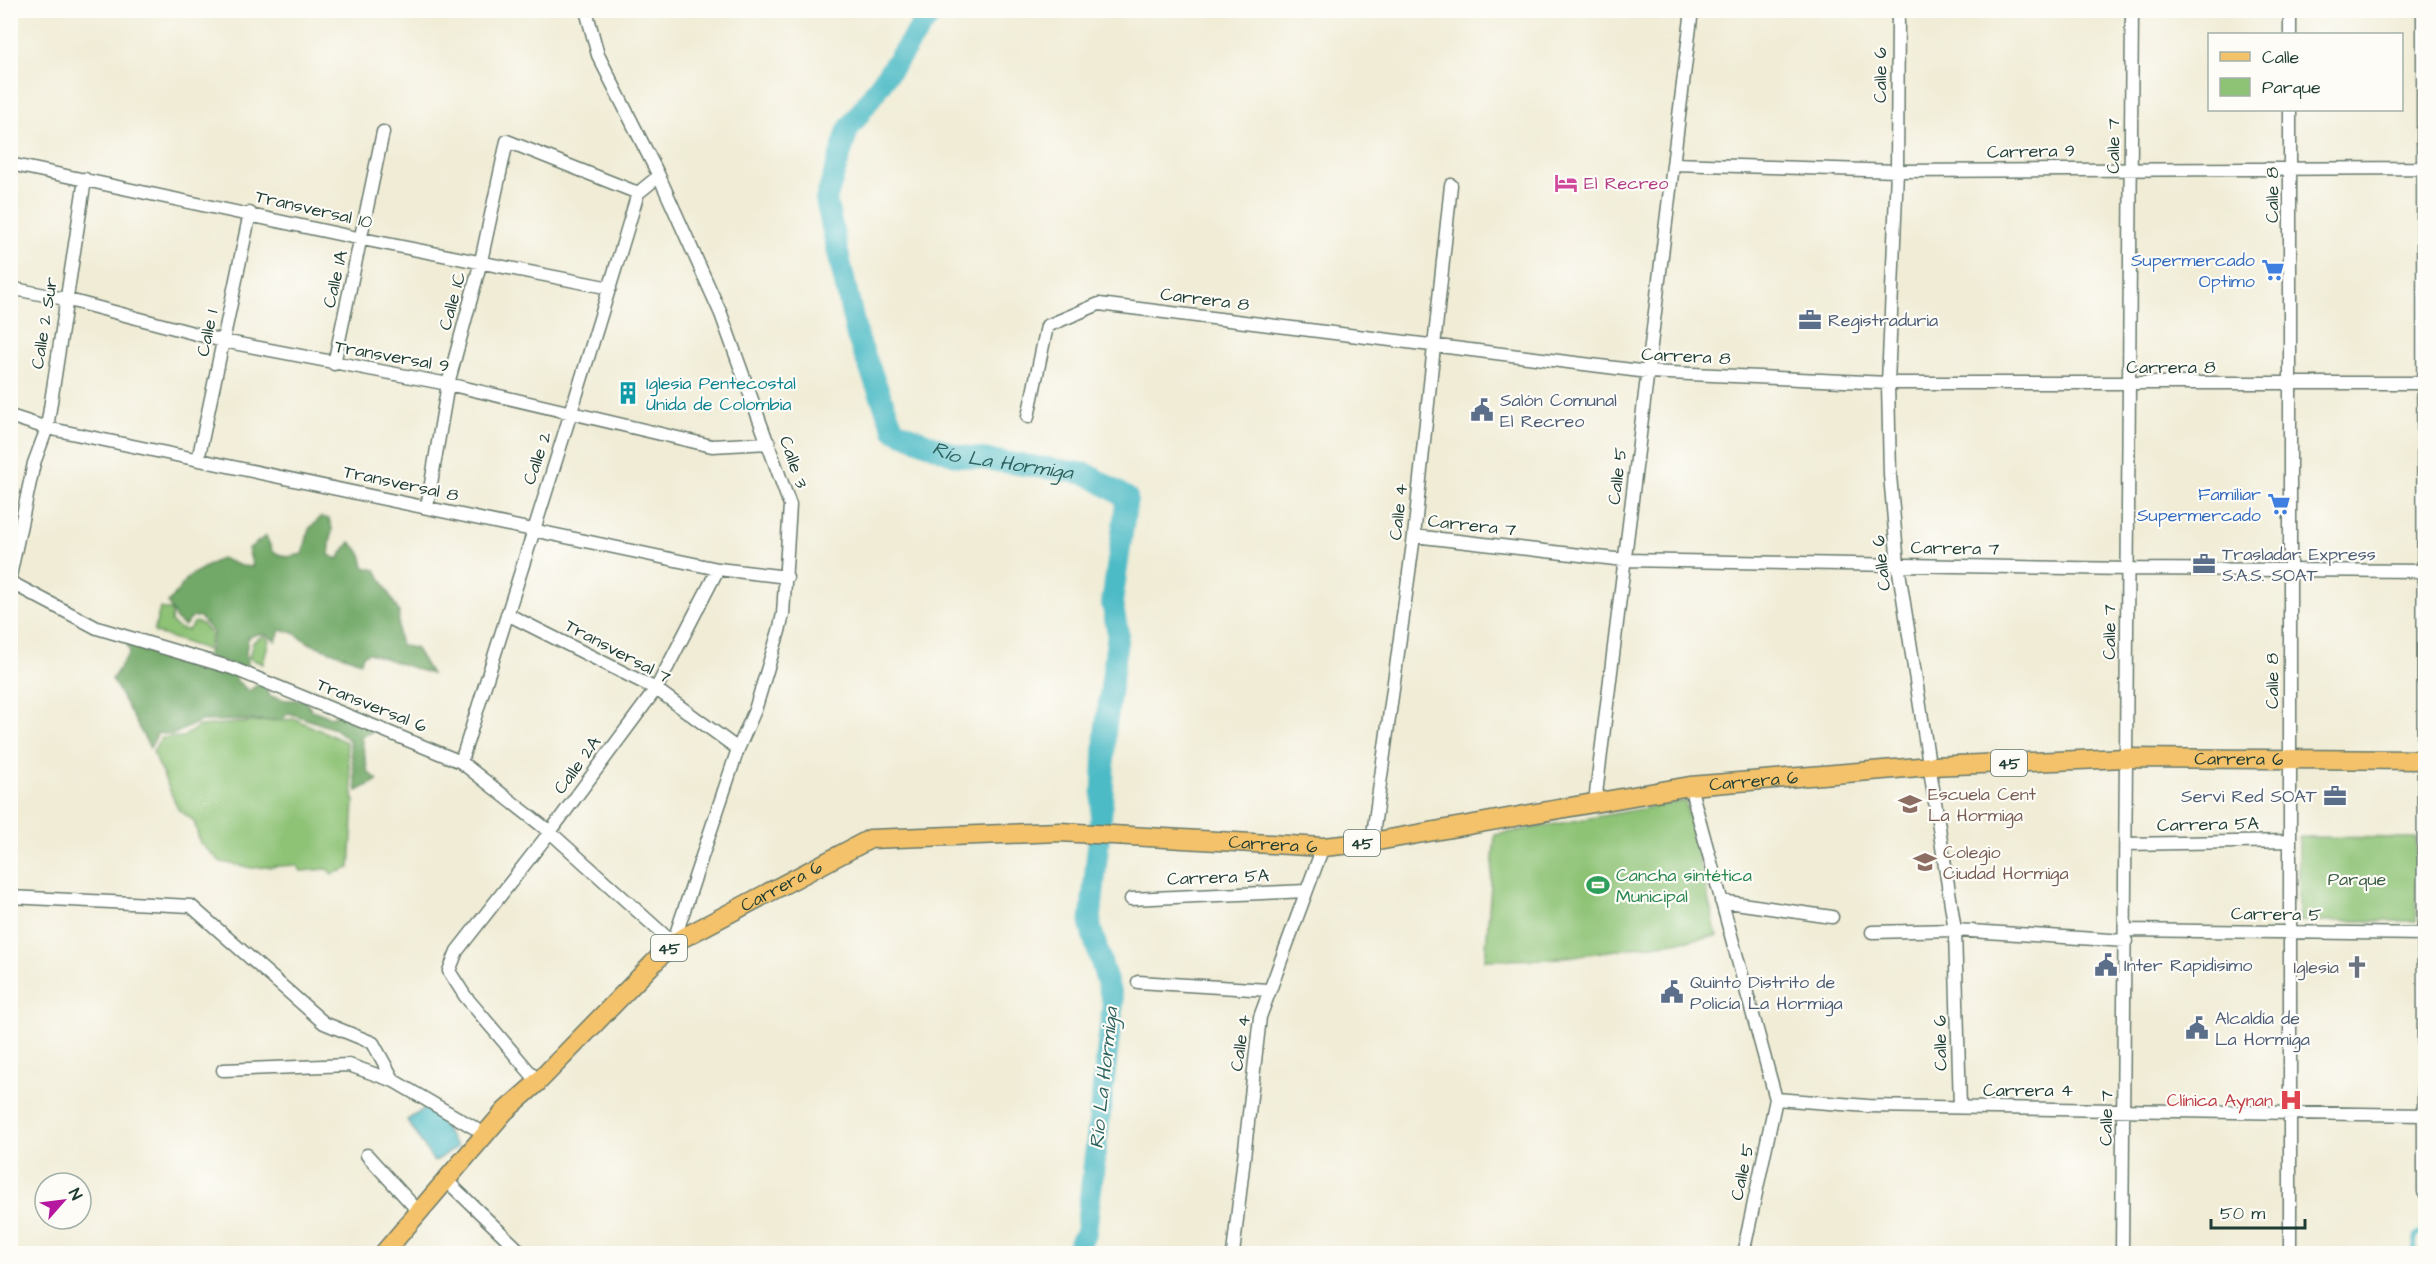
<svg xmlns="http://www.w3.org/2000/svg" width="2436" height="1264" viewBox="0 0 2436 1264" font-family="'Architects Daughter',sans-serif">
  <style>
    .green { fill: #8ec376; stroke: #568055; stroke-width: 1.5 }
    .forest { fill: #72a967; stroke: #48734e; stroke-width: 1.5 }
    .water { fill: #4dbbc6; stroke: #367c7d; stroke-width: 1.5 }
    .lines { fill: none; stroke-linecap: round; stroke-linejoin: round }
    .stream { stroke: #4dbbc6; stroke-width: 4 }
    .river { stroke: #4dbbc6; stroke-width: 22 }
    .street-casing { stroke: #687a6d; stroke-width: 15 }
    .primary-casing { stroke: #687a6d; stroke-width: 21 }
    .street { stroke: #fff; stroke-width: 12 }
    .primary { stroke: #f3c26a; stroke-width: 18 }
    .labels { text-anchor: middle; stroke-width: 4.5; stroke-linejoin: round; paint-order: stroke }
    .shield { fill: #fdfcf7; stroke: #62766e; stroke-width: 1.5 }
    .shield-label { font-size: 16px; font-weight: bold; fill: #1f3d34 }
    .street-label { font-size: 18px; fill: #1f3d34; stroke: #fdfcf7 }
    .hotel-label { font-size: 18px; fill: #b23c85; stroke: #fdfcf7; text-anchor: start }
    .shop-label { font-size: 18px; fill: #366cbe; stroke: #fdfcf7; text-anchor: end }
    .service-label { font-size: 18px; fill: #4e5e75; stroke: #fdfcf7; text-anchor: start }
    .culture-label { font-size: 18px; fill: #0d838f; stroke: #fdfcf7; text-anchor: start }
    .education-label { font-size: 18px; fill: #785e54; stroke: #fdfcf7; text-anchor: start }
    .leisure-label { font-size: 18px; fill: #27864d; stroke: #fdfcf7; text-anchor: start }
    .park-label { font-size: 18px; fill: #3b5e44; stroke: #fdfcf7 }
    .worship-label { font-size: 18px; fill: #5b616d; stroke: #fdfcf7; text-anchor: end }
    .health-label { font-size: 18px; fill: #be3a42; stroke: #fdfcf7; text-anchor: end }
    .water-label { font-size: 20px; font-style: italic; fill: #2d6360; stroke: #fdfcf7 }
  </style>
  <rect width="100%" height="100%" fill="#fdfcf7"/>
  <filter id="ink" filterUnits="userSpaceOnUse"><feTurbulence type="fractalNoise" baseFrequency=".0167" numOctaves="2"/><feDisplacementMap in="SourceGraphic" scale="12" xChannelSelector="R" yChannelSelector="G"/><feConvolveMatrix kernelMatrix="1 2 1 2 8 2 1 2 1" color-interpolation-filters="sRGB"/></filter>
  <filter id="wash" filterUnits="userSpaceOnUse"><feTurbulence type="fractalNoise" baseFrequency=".008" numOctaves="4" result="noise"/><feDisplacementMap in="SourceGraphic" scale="24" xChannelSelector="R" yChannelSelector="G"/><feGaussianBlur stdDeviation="1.35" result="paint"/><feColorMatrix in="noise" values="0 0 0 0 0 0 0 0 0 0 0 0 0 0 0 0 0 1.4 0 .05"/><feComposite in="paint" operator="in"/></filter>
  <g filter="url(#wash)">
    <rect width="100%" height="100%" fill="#f0ecd6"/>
    <path class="green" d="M160,608L172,611L171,622L180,629L188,630L195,622L202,624L211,635L208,650L154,632Z
      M263,636L269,640L263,664L249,658L253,642Z
      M295,719L346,742L354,801L350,868L332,874L327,869L301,871L296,865L252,868L221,862L200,843L194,821L178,809L153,752L161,738L183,737L199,726Z
      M1685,801L1717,936L1552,959L1485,960L1495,835Z
      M2299,837L2416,838V921H2299Z"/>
    <path class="forest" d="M321,517L329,519L332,528L329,555L338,559L350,542L361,553L364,567L376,570L399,612L398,634L401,645L416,649L431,674L369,653L363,655L361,662L311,644L292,632L280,630L276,641C265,634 260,631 248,638L246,653L248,662L244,669L206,656L211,648L213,633L200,617H193L184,626L176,619L168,603L189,576L221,558L241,566L253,567L248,549L266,536L273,552L287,557L303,554L309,529Z
      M128,637L237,674L236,680L249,691L257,685L264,686L270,696L286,700H304L312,710L331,717L339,714L377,729L361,737L368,772L378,780L357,791L349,740L335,729L289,713L281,720L201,721L172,735L158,733L150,748L112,679L130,652L127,644Z"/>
    <path class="water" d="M430,1105L457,1147L434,1162L407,1120Z"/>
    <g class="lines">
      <path class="stream" d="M2413,1254L2416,1236L2426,1229"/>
      <path class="river" id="s1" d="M935,10L923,24L848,130L826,200L857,336L894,430L955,455L1087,474L1127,498L1112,603L1118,633L1105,733L1102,807L1090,925L1113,1002L1086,1232L1074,1254"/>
    </g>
  </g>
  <g filter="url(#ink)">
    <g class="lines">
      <g class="street-casing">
        <path id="street" d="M1898,10L1897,171L1888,383L1890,475L1898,565L1955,930L1960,1107
          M2423,10L2424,1192
          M2290,34V10
          M10,164L362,239L610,288
          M1673,164L1897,171L2426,168
          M10,288L65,299L223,341L448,384L712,446L769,443
          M334,364L383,132
          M10,416L47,428L718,569L787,577
          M1028,417L1047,326L1099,304L1648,372L1888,383H2426
          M198,460L250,213
          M427,507L448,384L481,261L507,141L638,193
          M1414,536L1624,560L2128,569L2426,571
          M10,576L34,463L47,428L85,179
          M10,582L97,628L232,668L461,762L550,832L673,943L738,749L755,710L779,631L783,614L790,505L721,314L659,176L598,55L586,10
          M507,614L656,689L738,749
          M461,762C520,572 582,383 638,193L659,176
          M1690,786L1776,1099L1743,1254
          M1595,802L1692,10
          M1372,842L1414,536L1451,185
          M2126,844L2290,841
          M10,897L191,906L324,1023L373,1043L394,1081
          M1131,899L1306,891
          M1721,901L1832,917
          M2126,930L2426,934
          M1872,932L1955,930L2126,941
          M1138,982L1268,990
          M223,1070L349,1065L394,1081L485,1134
          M538,1082L465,996L449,971L457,951L550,832L656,689L718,569
          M1776,1099L1868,1106L2424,1115
          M367,1155L419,1212
          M446,1180L523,1254
          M1233,1254L1260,1017L1323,847
          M2122,1254L2132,10
          M2290,1254V110"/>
      </g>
      <g class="primary-casing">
        <g id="primary">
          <path id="s2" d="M383,1254L505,1111L538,1082L673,943L870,839L1060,832L1323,847L1372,842L1690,786L1931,766L2126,758L2426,760"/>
        </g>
      </g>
      <use href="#street" class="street"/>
      <use href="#primary" class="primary"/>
    </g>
  </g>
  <defs>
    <g id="hotel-bare" transform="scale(1.8)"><path d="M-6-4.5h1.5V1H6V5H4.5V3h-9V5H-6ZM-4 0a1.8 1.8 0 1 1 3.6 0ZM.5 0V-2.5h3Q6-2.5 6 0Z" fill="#d1479c" stroke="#fdfcf7" stroke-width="2.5" paint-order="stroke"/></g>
    <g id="supermarket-bare" transform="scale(1.8)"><path d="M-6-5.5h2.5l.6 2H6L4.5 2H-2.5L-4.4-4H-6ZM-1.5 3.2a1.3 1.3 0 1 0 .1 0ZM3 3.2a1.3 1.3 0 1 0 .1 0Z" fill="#3f7fe0" stroke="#fdfcf7" stroke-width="2.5" paint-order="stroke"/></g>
    <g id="office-bare" transform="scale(1.8)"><path d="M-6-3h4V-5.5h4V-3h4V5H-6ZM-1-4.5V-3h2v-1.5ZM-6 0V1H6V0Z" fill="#5c6f8a" stroke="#fdfcf7" stroke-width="2.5" paint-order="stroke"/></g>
    <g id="building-bare" transform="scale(1.8)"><path d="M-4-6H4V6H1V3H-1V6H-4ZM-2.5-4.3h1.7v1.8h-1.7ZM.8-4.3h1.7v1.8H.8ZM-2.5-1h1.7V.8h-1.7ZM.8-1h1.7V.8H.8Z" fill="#0f9aa8" stroke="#fdfcf7" stroke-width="2.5" paint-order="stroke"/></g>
    <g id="civic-bare" transform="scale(1.8)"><path d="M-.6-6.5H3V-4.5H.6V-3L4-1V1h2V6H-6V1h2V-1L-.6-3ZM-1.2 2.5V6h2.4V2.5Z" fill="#5c6f8a" stroke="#fdfcf7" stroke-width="2.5" paint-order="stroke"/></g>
    <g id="school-bare" transform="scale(1.8)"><path d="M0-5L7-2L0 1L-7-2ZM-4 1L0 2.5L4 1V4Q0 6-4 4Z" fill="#8d6e63" stroke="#fdfcf7" stroke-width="2.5" paint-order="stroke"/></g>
    <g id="stadium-bare" transform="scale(1.8)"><path d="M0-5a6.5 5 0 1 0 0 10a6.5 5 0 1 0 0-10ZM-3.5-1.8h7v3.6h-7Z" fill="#2e9e5b" stroke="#fdfcf7" stroke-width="2.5" paint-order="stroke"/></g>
    <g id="church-bare" transform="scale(1.8)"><path d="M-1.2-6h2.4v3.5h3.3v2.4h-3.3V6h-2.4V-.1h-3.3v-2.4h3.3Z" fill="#6b7280" stroke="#fdfcf7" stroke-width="2.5" paint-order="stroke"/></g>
    <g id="hospital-bare" transform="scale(1.8)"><path d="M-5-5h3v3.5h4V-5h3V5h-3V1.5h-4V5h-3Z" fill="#e0444e" stroke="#fdfcf7" stroke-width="2.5" paint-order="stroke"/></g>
  </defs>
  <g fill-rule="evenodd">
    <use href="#hotel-bare" x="1566" y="183"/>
    <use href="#supermarket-bare" x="2273" y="270"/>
    <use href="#office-bare" x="1810" y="320"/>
    <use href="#building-bare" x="628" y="393"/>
    <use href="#civic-bare" x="1482" y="410"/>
    <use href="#supermarket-bare" x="2279" y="504"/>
    <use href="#office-bare" x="2204" y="564"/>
    <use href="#office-bare" x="2335" y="796"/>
    <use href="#school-bare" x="1910" y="804"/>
    <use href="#school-bare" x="1925" y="862"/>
    <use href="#stadium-bare" x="1598" y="885"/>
    <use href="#civic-bare" x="2106" y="965"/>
    <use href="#church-bare" x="2357" y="967"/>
    <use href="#civic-bare" x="1672" y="992"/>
    <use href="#civic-bare" x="2197" y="1028"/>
    <use href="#hospital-bare" x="2291" y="1100"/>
  </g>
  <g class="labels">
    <g class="shield">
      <rect x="1991" y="750" width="36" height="26" rx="4.5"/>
      <rect x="1344" y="830" width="36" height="26" rx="4.5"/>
      <rect x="651" y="935" width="36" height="26" rx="4.5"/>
    </g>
    <g class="shield-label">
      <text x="2009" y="769">45</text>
      <text x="1362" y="849">45</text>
      <text x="669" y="954">45</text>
    </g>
    <g class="street-label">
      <text transform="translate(1880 75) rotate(-90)" y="6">Calle 6</text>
      <text transform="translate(2113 146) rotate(-90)" y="6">Calle 7</text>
      <text transform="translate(2031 151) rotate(-1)" y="6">Carrera 9</text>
      <text transform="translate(2272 195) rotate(-90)" y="6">Calle 8</text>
      <text transform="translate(314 209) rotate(13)" y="6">Transversal 10</text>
      <text transform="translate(335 279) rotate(-77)" y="6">Calle 1A</text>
      <text transform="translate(1205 299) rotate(7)" y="6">Carrera 8</text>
      <text transform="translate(452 301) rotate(-75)" y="6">Calle 1C</text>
      <text transform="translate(44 323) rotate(-81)" y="6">Calle 2 Sur</text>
      <text transform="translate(207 333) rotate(-78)" y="6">Calle 1</text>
      <text transform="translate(392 356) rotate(10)" y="6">Transversal 9</text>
      <text transform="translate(1686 356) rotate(3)" y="6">Carrera 8</text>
      <text x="2171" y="373">Carrera 8</text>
      <text transform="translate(537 458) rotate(-71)" y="6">Calle 2</text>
      <text transform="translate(794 462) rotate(71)" y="6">Calle 3</text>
      <text transform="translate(1617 476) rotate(-83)" y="6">Calle 5</text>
      <text transform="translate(401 483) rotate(12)" y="6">Transversal 8</text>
      <text transform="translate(1398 512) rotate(-84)" y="6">Calle 4</text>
      <text transform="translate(1472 525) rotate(6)" y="6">Carrera 7</text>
      <text transform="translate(1955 548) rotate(1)" y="6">Carrera 7</text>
      <text transform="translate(1881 563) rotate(-97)" y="6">Calle 6</text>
      <text transform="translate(2109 632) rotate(-90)" y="6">Calle 7</text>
      <text transform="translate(618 651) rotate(28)" y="6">Transversal 7</text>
      <text transform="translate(2272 681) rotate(-90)" y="6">Calle 8</text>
      <text transform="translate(372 705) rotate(22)" y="6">Transversal 6</text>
      <text dy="6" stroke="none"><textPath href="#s2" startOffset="2024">Carrera 6</textPath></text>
      <text transform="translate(577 765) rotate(-54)" y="6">Calle 2A</text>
      <text dy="6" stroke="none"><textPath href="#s2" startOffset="1538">Carrera 6</textPath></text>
      <text transform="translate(2208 824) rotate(-1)" y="6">Carrera 5A</text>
      <text dy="6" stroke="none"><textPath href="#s2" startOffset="1052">Carrera 6</textPath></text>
      <text transform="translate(1218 877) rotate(-2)" y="6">Carrera 5A</text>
      <text dy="6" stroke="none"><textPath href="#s2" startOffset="548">Carrera 6</textPath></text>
      <text transform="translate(2276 914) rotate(1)" y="6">Carrera 5</text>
      <text transform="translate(1240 1043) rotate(-82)" y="6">Calle 4</text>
      <text transform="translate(1940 1043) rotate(-91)" y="6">Calle 6</text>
      <text x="2028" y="1096">Carrera 4</text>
      <text transform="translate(2106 1118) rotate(-89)" y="6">Calle 7</text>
      <text transform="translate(1742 1172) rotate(-78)" y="6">Calle 5</text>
    </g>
    <g class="hotel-label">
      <text x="1584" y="189">El Recreo</text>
    </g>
    <g class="shop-label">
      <text x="2255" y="266">Supermercado<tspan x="2255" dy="21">Optimo</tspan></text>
      <text x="2261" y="500">Familiar<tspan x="2261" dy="21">Supermercado</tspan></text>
    </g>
    <g class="service-label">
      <text x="1828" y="326">Registraduria</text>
      <text x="1500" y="406">Salón Comunal<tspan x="1500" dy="21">El Recreo</tspan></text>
      <text x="2222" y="560">Trasladar Express<tspan x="2222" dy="21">S.A.S. SOAT</tspan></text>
      <text x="2317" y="802" text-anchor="end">Servi Red SOAT</text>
      <text x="2124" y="971">Inter Rapidisimo</text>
      <text x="1690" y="988">Quinto Distrito de<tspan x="1690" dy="21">Policía La Hormiga</tspan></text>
      <text x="2215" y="1024">Alcaldía de<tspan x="2215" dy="21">La Hormiga</tspan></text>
    </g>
    <g class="culture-label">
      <text x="646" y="389">Iglesia Pentecostal<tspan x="646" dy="21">Unida de Colombia</tspan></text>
    </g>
    <g class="education-label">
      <text x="1928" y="800">Escuela Cent<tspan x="1928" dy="21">La Hormiga</tspan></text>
      <text x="1943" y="858">Colegio<tspan x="1943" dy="21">Ciudad Hormiga</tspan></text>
    </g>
    <g class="leisure-label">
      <text x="1616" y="881">Cancha sintética<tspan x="1616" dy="21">Municipal</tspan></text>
    </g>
    <g class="park-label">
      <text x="2357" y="885">Parque</text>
    </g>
    <g class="worship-label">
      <text x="2339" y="973">Iglesia</text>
    </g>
    <g class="health-label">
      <text x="2273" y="1106">Clínica Aynan</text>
    </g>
    <g class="water-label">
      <text dy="7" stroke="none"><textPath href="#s1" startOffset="576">Río La Hormiga</textPath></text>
      <text transform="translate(1103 1078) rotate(-84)" y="7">Río La Hormiga</text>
    </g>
  </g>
  <rect width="2436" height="1264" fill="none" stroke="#fdfcf7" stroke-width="36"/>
  <rect x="2208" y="33" width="195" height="78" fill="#fdfcf7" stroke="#a4b0a9" stroke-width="1.5"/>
  <rect x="2220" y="52" width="30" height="9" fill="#f3c26a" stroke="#a4b0a9" stroke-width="1.5"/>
  <text x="2262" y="63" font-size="18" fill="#1f3d34">Calle</text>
  <rect x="2220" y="78" width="30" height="18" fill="#8ec376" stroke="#a4b0a9" stroke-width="1.5"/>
  <text x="2262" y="93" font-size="18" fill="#1f3d34">Parque</text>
  <g transform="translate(63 1201) rotate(62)"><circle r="28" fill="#fdfcf7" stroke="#a4b0a9" stroke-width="1.5"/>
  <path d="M0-4.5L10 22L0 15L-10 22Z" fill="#b5179e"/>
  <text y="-9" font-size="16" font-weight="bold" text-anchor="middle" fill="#1f3d34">N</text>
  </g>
  <path d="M2211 1219v9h94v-9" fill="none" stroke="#1f3d34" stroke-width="3"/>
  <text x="2220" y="1219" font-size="18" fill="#1f3d34" stroke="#fdfcf7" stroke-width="4.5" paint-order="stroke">50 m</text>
</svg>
